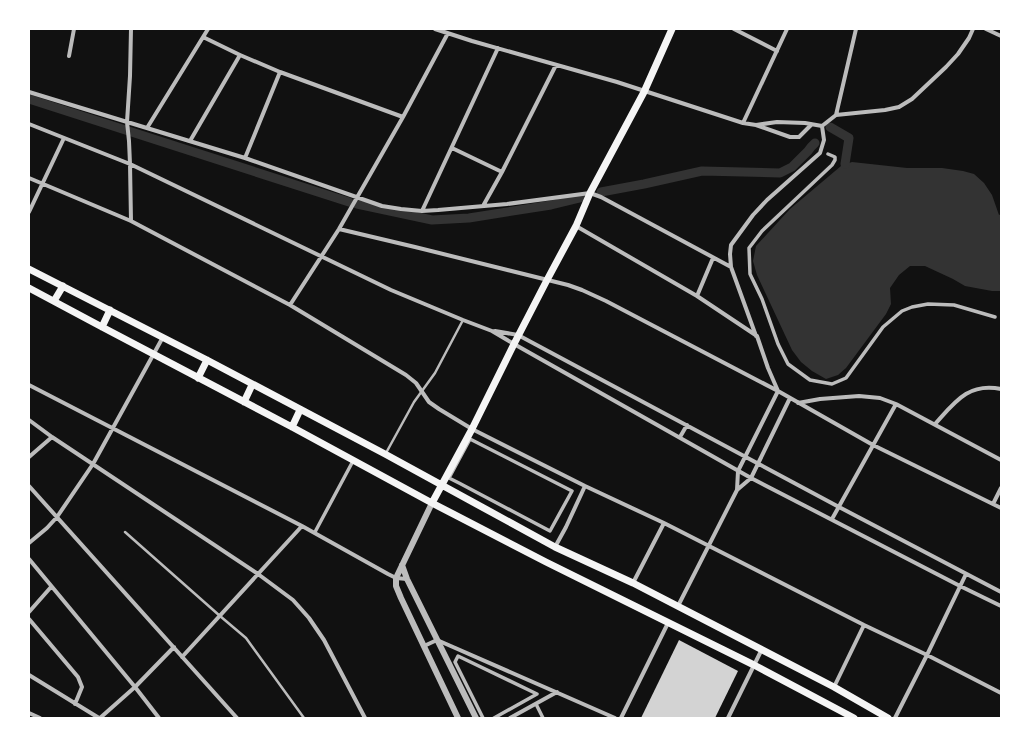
<svg xmlns="http://www.w3.org/2000/svg" width="1030" height="747" viewBox="0 0 1030 747" font-family="'Sofia Sans Condensed',sans-serif">
  <style>
    .water { fill: #333 }
    .lines { fill: none; stroke-linecap: round; stroke-linejoin: round }
    .canal { stroke: #333; stroke-width: 9 }
    .building { fill: #d3d3d3 }
    .service { stroke: #bcbcbc; stroke-width: 2.5 }
    .pedestrian { stroke: #bcbcbc; stroke-width: 3.5 }
    .minor { stroke: #bcbcbc; stroke-width: 4 }
    .tertiary { stroke: #bcbcbc; stroke-width: 6 }
    .secondary { stroke: #f5f5f5; stroke-width: 7 }
  </style>
  <rect width="100%" height="100%" fill="#111"/>
  <path class="water" d="M852,162L907,168H942L963,171L974,174L984,183L992,195L999,215L1001,214V291H992L965,286L953,279L925,266H910L899,275L890,288L891,304L886,314L846,368L838,375L826,379L812,371L801,362L792,350L757,275L753,261L756,246L790,209L841,166Z"/>
  <g class="lines">
    <path class="canal" d="M29,99L349,202
      M830,127L849,138L845,164
      M601,192L644,184L702,171L780,173L792,167L808,151L811,147L815,143
      M357,204L432,220L469,218L551,205L580,198"/>
  </g>
  <path class="building" d="M679,640L738,671L715,718H641Z"/>
  <g class="lines">
    <path class="service" d="M386,453L414,402L435,373L463,320
      M125,532L220,616L246,638L304,718"/>
    <path class="pedestrian" d="M828,154L835,157V160L832,165L762,231L749,248L750,274L762,299L778,344L788,364L810,380L832,384L846,378L883,327L902,311L912,307L928,304L954,305L995,317
      M470,439L572,491L550,531L459,483L449,478Z
      M315,532L353,461
      M536,704L543,718
      M483,718L455,662L458,656L537,694L494,718"/>
    <path class="minor" d="M435,29L472,41L617,82L743,123L756,125L790,137H799L811,125
      M734,29L777,51
      M986,29L1001,36
      M203,37L240,55L280,72L403,117
      M69,56L74,29
      M29,92L245,158L382,206L401,209L422,211L438,210L507,204L590,193L601,197L731,267
      M836,115L856,29
      M743,123L787,29
      M29,124L130,164L391,290L463,320L492,331L514,344L751,478L960,586L1001,606
      M756,125L777,122L805,123L822,126L836,115L885,110L899,107L912,99L946,67L958,54L969,38L973,29
      M147,128L208,29
      M190,141L240,55
      M452,148L502,172
      M245,158L280,72
      M29,178L131,221L290,305L406,375L416,383L429,402L439,409L472,429L585,486L664,523L864,625L927,655L1001,693
      M483,206L502,172L556,65
      M422,211L498,48
      M29,212L64,138
      M131,221L130,164L129,141L127,122L130,76L131,29
      M576,226L697,296L757,336L768,368L778,391
      M339,229L415,247L568,285L582,290L606,301L778,391L873,445L1001,508
      M697,296L713,258
      M290,305L339,229L403,117L448,33
      M495,331L518,335L839,507L1001,592
      M756,336L731,267L730,254L731,245L753,215L767,200L820,153L824,140L822,126
      M29,385L302,526L388,574L396,578L407,579
      M798,403L820,399L859,396L880,398L896,404L1001,460
      M29,420L52,437L258,574L293,600L309,618L324,640L365,718
      M935,424C954,403 968,382 1001,389
      M680,437L687,425
      M29,457L52,437
      M29,486L237,718
      M737,490L738,471L778,391
      M993,504L1001,488
      M832,519L896,404
      M29,543L47,528L57,517L93,464L163,337
      M555,547L566,527L585,486
      M29,559L135,687L159,718
      M633,583L664,523
      M678,606L737,490L751,478L790,398
      M29,612L51,587
      M29,619L78,677L82,687L75,704
      M424,646L437,640L615,718
      M182,657L302,526
      M29,675L99,718
      M834,687L864,625
      M29,713L40,718
      M100,718L135,687L174,647
      M510,718L557,692
      M621,718L668,623
      M728,718L762,649
      M895,718L927,655L966,574"/>
    <path class="tertiary" d="M432,503L396,578V586L401,598L458,718
      M402,565L407,579L476,718"/>
    <path class="secondary" d="M29,269L207,360L385,454L555,547L633,583L834,687L888,718
      M29,288L102,327L292,427L432,503L546,562L754,665L854,718
      M54,301L63,286
      M102,327L110,310
      M198,378L207,360
      M244,402L252,385
      M292,427L300,410
      M432,503L472,429L514,344L547,280L576,226L590,193L644,92L672,29"/>
  </g>
  <rect width="1030" height="747" fill="none" stroke="#ffffff" stroke-width="60"/>
</svg>
